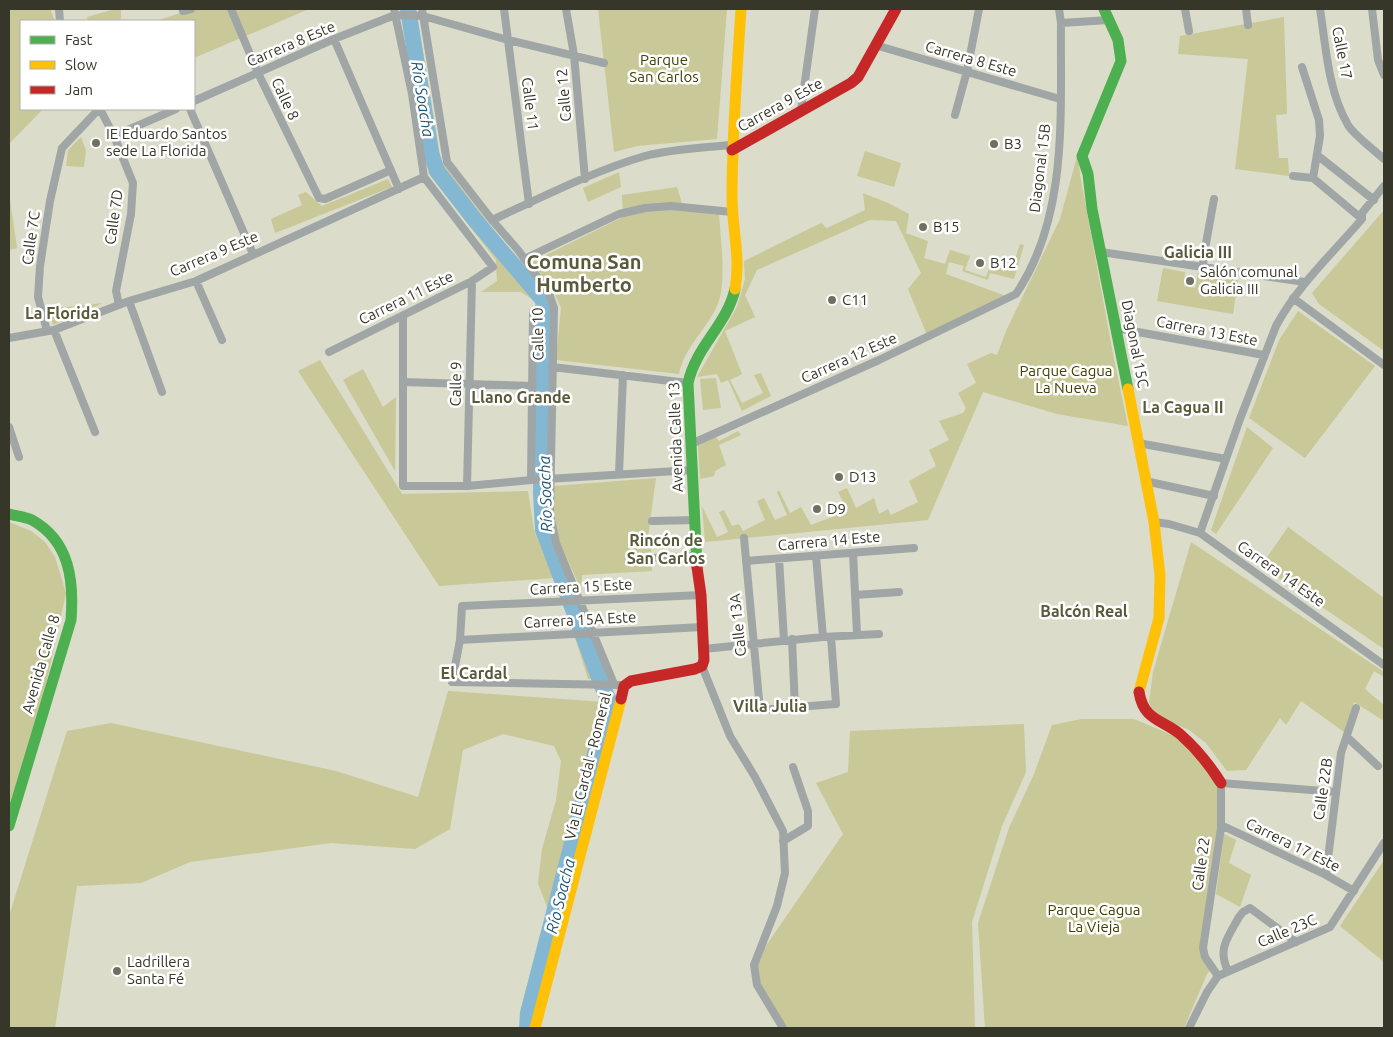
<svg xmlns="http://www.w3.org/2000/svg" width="1393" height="1037" viewBox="0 0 1393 1037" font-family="Ubuntu,sans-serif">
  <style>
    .green { fill: #c8c898 }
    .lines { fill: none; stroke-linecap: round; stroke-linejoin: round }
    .river { stroke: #84b7d1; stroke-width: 16 }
    .street { stroke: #9fa6a5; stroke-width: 8 }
    .fast { stroke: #4caf50; stroke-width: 11 }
    .slow { stroke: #ffc107; stroke-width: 11 }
    .jam { stroke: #c62828; stroke-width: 11 }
    .poi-dot { fill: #707061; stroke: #fff; stroke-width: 2 }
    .labels { text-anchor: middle; stroke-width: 5; stroke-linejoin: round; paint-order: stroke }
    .street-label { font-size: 15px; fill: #363629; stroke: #fff }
    .park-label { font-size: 15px; fill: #424000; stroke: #fff }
    .poi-label { font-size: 15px; fill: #363629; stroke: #fff; text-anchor: start }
    .water-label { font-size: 16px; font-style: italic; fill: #1f5676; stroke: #fff }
    .neighbourhood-label { font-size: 16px; font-weight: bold; fill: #5a5a3b; stroke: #fff }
    .district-label { font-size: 20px; font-weight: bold; fill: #5a5a3b; stroke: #fff }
  </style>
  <rect width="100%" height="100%" fill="#dbdcc9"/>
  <path class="green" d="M9,9H52L51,11L55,21H21V109H43L9,144Z
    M115,9H121V21H88L87,17Z
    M192,9H309L194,58V21H156Z
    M402,9H416L441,161L542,293L548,309L546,479L550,530L588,638L607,677L588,679L557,579L537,531L533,478L535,301L521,292H481L497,281L496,260L429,174Z
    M598,9H727L717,139L637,146L614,152Z
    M1284,17L1287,114L1276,115L1279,158H1288L1289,176L1235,169L1248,59L1178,54L1180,36Z
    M81,137L86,150L84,167L66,166L68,150Z
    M865,151L901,163L894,187L857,176Z
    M1078,153L1080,175L1113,354L1128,426L1057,414L983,392L928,520L705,542L702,506L717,537L728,532L719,512L724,510L732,526L739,524L743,531L765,520L757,501L764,498L775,520L787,515L777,492L779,490L790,513L801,507L811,525L842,513L840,510L846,507L838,492L847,488L856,508L874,498L879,514L888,509L891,515L918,502L909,481L936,466L929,450L949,440L939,421L963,413L966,408L958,393L976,383L967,364L991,353L997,355L1006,331L1060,219Z
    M619,172L621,187L588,202L583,188Z
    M388,179L392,187L275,233L271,219L302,205L298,195L306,192L322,206Z
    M677,187L684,210L719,212C720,238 728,285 716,308C705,331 684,348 679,374L556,360L561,308L555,294L532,262L623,217L622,195Z
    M9,193L17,248L9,250Z
    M863,193L888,203L909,214L906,233L928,241L924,258L945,264L950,250L970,256L965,270L986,277L991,263L1012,268L1020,244L1024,245L1014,279L990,273L988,280L962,271L964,266L949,262L946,274L1006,296L927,335L908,289L921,273L896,221L870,220L757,270L745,295L755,317L725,331L742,374L730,380L742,403L763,393L754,375L761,373L771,396L742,411L728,380L721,383L717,374L697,377L737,307L745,279L744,261L821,223L827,228L865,210Z
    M1384,210V351L1319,304L1312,293Z
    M1163,268L1185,272L1184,286L1195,288L1198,273L1238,280L1233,314L1157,301Z
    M103,303L53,325L48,309Z
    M1298,311L1375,366L1305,458L1249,418L1279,340Z
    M320,360L402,494L528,491L534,530L554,578L439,586L298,371Z
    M363,369L383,407L396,397L395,471L343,380Z
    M716,378L721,408L703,410L700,379Z
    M1247,427L1273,448L1216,534L1211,530Z
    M738,431L741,435L719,445L726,465L715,471L714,476L700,479L698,445L716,437L719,441Z
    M656,478L648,537L651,540L652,571L582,575L581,589L559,541L554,512V486Z
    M9,522L31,531L45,542L55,557L66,593L44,694L9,811Z
    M1288,527L1384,598V649L1261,566Z
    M1191,542L1384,672V677L1374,671L1365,689L1384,705V721L1354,702L1344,732L1301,701L1286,725L1280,718L1246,770L1227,771L1206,743L1189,730L1153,715L1149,702L1153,672Z
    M448,691L604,702L552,920L538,883L542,849L556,800L561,761L554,746L503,734L463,750L450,829L415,849L331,843L190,862L141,883L77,886L55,1028H9V916L67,731L111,723L336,771L418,797Z
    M1082,719H1134L1179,738L1205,762L1217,782L1219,828L1201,947L1211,970L1207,974L1184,1028H985L978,923L1009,828L1034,774L1052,725Z
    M1024,724L1026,772L1002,826L972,922L975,1028H782L755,986L752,966L843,834L816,783L848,772L850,731Z
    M1224,834L1236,840L1229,863L1251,875L1240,907L1216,894Z
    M1384,860V962L1340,926Z"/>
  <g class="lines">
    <path class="river" d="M408,9L431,153L437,171L475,220L544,301L545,309L541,493L543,530L602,686L609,700L528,1013L527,1028"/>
    <path class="street" d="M59,9L60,21
      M231,9L258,73L319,198L325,199L391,170
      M422,9L447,162L492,220L518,250L549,293L554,308L550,514L556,543L614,684
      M504,9L529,204
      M566,9L574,55L585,179
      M1185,9L1189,31
      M1246,9L1248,25
      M1320,9C1326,47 1328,91 1348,125C1353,134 1375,151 1384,159
      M1372,9L1378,60L1384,75
      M183,11L191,9
      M1061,23L1109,20
      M334,39L399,189
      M875,45L1060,99
      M1302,67L1319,120L1320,136L1313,178
      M194,101L334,39L395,15L423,16L508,40L604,63
      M100,109L114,136L133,183L131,214L116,291L119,305
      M190,109L253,254
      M801,110L815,9
      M955,115L967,71L979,9
      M114,136L176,109
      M1317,155L1374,200
      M1293,176L1313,178
      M1313,178L1362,219
      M492,220C541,198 593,171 645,156C672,149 701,148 729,145L732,150
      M1101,252L1305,282
      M524,259L619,214L645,208L671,206L732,212
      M1204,267L1203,260L1214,199
      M196,281L222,340
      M1293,298L1384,365
      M129,301L162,392
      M403,316V486H467L531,480L693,470
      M1116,328L1264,355
      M54,330L95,432
      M47,331L38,297L40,266L50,201L62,148L99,109
      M9,338L54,330L129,301L196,281L424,177
      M329,352L472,281L493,267L424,177L412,94L394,9
      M552,367L688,383
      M403,382L533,386
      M9,427L19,457
      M1138,443L1226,459
      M691,444L879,360L1016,294C1069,216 1060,113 1061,23L1059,9
      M619,474L623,375
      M531,480L533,312
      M1145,481L1214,496
      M467,486L472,281
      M652,521L696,520
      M1154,522L1169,524L1200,533L1384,665
      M1200,533L1240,419L1276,326C1298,285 1332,254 1362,219V213L1384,186
      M744,538L760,710L836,704L831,637
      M853,553L857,634
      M816,556L823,637
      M654,558L696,556
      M779,559L784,640
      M746,561L914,548
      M855,595L899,592
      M792,639L795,708
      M460,640L702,627
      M703,649L823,637L879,634
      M702,666L730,736L755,777L783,831L785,873L777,906L754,965L757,985L783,1028
      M619,685L452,682L460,640L462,606L701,595
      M1347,737L1378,766
      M1221,825L1326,875L1354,891
      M783,841L808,826V811L793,767
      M1326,875L1341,753L1356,708
      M1228,971C1217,949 1228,937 1239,917L1243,912L1250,908L1296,942
      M1218,976L1205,957L1203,948L1221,828V783L1336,792
      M1189,1028L1207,992L1218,976L1330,927L1384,843"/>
    <path class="fast" d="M1104,9L1118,40L1121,61L1082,156L1088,174L1092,209L1128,389
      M9,514C16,516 25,517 32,520C70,541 74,581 71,620L9,826
      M697,567L688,383C696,346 727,325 735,289"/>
    <path class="slow" d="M735,289C741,259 732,228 732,197C732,134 737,72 741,9
      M1128,389L1154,522L1160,575L1159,618L1139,692
      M535,1028L621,699"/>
    <path class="jam" d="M732,150L851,83L858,77L896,9
      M1139,692C1144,722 1163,719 1181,735C1198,750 1209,764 1221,783
      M621,699L624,686L631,681L695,669L702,666L704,660L701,595L697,567"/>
  </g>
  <g class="poi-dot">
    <circle cx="96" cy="143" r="5"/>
    <circle cx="994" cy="144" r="5"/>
    <circle cx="923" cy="227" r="5"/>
    <circle cx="980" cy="263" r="5"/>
    <circle cx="1190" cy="281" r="5"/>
    <circle cx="832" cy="300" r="5"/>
    <circle cx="839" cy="477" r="5"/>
    <circle cx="817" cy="509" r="5"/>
    <circle cx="117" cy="971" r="5"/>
  </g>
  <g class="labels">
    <g class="street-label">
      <text transform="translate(291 44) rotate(-23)" y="5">Carrera 8 Este</text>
      <text transform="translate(1342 53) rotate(79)" y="5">Calle 17</text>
      <text transform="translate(971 59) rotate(16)" y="5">Carrera 8 Este</text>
      <text transform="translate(564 95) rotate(-95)" y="5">Calle 12</text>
      <text transform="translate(285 99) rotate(65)" y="5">Calle 8</text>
      <text transform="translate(530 104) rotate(83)" y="5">Calle 11</text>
      <text transform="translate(780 105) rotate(-29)" y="5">Carrera 9 Este</text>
      <text transform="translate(1040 168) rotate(-83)" y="5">Diagonal 15B</text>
      <text transform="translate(114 217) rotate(-82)" y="5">Calle 7D</text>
      <text transform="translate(31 238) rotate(-82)" y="5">Calle 7C</text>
      <text transform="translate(214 254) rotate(-23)" y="5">Carrera 9 Este</text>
      <text transform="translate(406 298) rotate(-26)" y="5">Carrera 11 Este</text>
      <text transform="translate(1207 331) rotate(11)" y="5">Carrera 13 Este</text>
      <text transform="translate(538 334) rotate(-91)" y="5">Calle 10</text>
      <text transform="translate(1135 344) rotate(79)" y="5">Diagonal 15C</text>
      <text transform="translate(849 358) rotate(-24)" y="5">Carrera 12 Este</text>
      <text transform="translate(456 384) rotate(-89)" y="5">Calle 9</text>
      <text transform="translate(676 437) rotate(-92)" y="5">Avenida Calle 13</text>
      <text transform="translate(829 541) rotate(-5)" y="5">Carrera 14 Este</text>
      <text transform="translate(1281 574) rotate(35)" y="5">Carrera 14 Este</text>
      <text transform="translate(581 587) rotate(-3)" y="5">Carrera 15 Este</text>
      <text transform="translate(580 620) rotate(-3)" y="5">Carrera 15A Este</text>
      <text transform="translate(738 625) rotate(-96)" y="5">Calle 13A</text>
      <text transform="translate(41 664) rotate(-74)" y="5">Avenida Calle 8</text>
      <text transform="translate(588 766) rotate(-76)" y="5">Vía El Cardal - Romeral</text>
      <text transform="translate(1323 789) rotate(-82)" y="5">Calle 22B</text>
      <text transform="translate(1293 845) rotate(26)" y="5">Carrera 17 Este</text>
      <text transform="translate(1201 864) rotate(-82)" y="5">Calle 22</text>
      <text transform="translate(1287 931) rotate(-23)" y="5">Calle 23C</text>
    </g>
    <g class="park-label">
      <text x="664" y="65">Parque<tspan x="664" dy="17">San Carlos</tspan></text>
      <text x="1066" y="376">Parque Cagua<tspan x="1066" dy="17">La Nueva</tspan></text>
      <text x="1094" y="915">Parque Cagua<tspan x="1094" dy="17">La Vieja</tspan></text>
    </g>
    <g class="poi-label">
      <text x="106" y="139">IE Eduardo Santos<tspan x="106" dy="17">sede La Florida</tspan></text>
      <text x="1004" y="149">B3</text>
      <text x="933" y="232">B15</text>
      <text x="990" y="268">B12</text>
      <text x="1200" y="277">Salón comunal<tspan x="1200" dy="17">Galicia III</tspan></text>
      <text x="842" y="305">C11</text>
      <text x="849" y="482">D13</text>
      <text x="827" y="514">D9</text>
      <text x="127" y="967">Ladrillera<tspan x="127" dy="17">Santa Fé</tspan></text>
    </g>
    <g class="water-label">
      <text transform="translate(423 99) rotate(81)" y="6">Río Soacha</text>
      <text transform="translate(545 494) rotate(-92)" y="6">Río Soacha</text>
      <text transform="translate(560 896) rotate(-76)" y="6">Río Soacha</text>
    </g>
    <g class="neighbourhood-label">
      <text x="1198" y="258">Galicia III</text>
      <text x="62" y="319">La Florida</text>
      <text x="521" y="403">Llano Grande</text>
      <text x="1183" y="413">La Cagua II</text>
      <text x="666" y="546">Rincón de<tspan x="666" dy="18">San Carlos</tspan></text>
      <text x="1084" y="617">Balcón Real</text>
      <text x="474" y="679">El Cardal</text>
      <text x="770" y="712">Villa Julia</text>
    </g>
    <g class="district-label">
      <text x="584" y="269">Comuna San<tspan x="584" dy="23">Humberto</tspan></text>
    </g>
  </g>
  <rect width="1393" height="1037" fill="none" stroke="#363629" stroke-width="20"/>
  <rect x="20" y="20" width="175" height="90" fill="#ffffff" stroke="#afafa9"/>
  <rect x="30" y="36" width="25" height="8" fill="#4caf50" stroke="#afafa9"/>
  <text x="65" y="45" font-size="15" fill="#363629">Fast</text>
  <rect x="30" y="61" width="25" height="8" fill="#ffc107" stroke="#afafa9"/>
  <text x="65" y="70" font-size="15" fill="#363629">Slow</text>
  <rect x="30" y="86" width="25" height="8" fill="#c62828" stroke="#afafa9"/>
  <text x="65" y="95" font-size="15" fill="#363629">Jam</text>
</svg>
